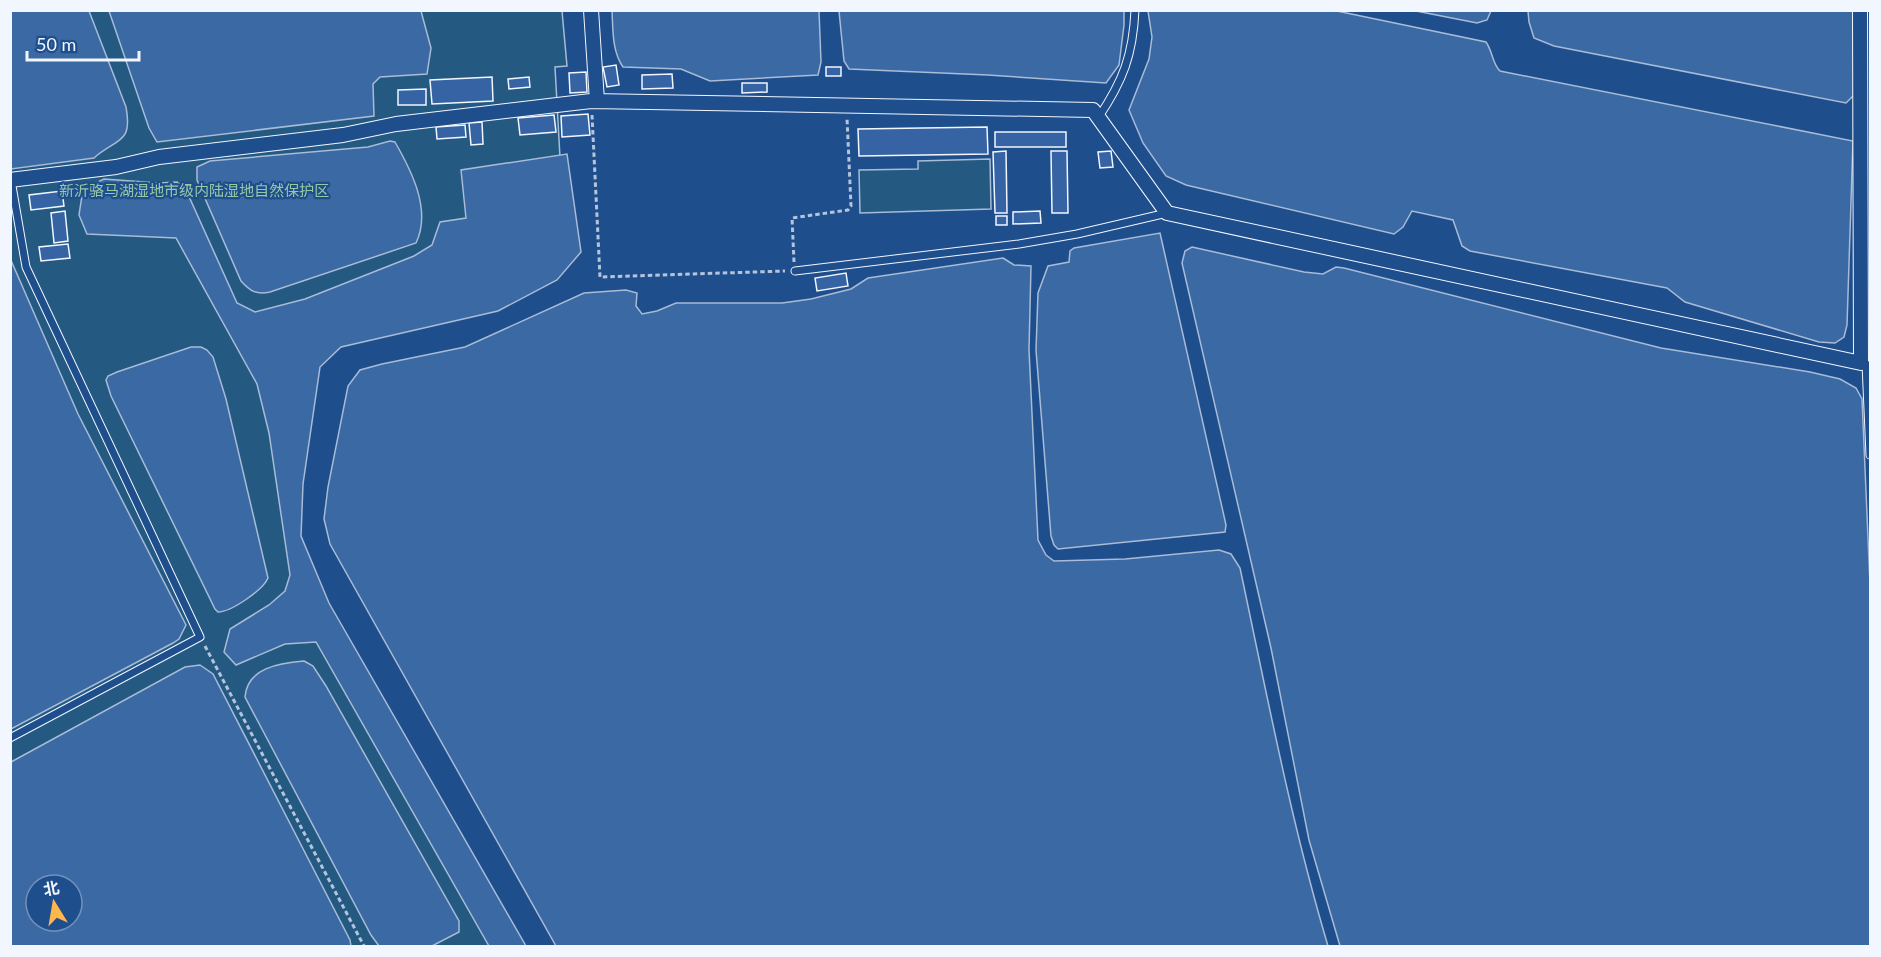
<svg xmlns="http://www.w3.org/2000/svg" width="1881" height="957" viewBox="0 0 1881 957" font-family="Lato,'Noto Sans SC',sans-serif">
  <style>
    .green { fill: #245a82; stroke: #a8bbd7; stroke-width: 1.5; fill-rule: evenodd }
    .water { fill: #3b69a3; stroke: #a8bbd7; stroke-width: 1.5; fill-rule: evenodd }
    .building { fill: #3563a3; stroke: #f2f6ff; stroke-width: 1.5 }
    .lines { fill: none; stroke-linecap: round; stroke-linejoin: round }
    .lane-casing { stroke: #f2f6ff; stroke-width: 9 }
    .street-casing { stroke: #f2f6ff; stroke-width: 16 }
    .path { stroke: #b3c4dc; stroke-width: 3; stroke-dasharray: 4.5 3; stroke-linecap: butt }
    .lane { stroke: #1f4e8c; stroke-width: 7 }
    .street { stroke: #1f4e8c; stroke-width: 14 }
    .labels { text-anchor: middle; stroke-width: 4.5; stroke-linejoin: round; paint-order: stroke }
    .park-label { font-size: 15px; fill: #97c8a6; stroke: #1f4e8c }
  </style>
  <rect width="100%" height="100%" fill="#1f4e8c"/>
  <path class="green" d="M10,11H562L567,66L555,67L564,230L295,342L296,561L509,946H11ZM36,885H72V921H36Z
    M990,159L991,209L860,213L859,170L918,169V161Z"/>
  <path class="water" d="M1332,10L1486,42C1493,52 1492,63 1500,71L1853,141L1847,325L1844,337L1835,343L1819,342L1685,302L1667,288L1470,251L1462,246L1453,220L1412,211L1403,227L1394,234L1186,185L1166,176L1143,143L1129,110L1149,59L1152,37L1148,11Z
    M10,11H89L126,107C133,145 116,138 94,158L11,169Z
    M109,11H421L431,48L427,74L380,77L373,84L374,116L157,142L149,128Z
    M612,11H819L821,62L818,75L710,81L681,69L623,67C612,51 613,30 612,11Z
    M839,11H1124V25L1119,65L1106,83L988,75L849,69L844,61Z
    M1416,11H1491L1487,20L1477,23Z
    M1528,11H1853L1854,95L1846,103L1554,46L1534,38L1529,22Z
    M390,141L395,142C411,170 432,210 416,243L270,292C256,295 250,291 241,281L197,180V167L210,161L368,147Z
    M567,154L581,252L557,280L498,311L341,347L320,367L303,484L301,536L329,603L526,946H489L316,642L285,644L236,665L224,652L230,629L269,605L285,591L290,575L269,433L257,384L176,238L87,234L79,215L83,189L104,179L159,183L177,182L186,190L237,303L255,312L305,299L414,256L432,245L440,222L466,218L461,170Z
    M1160,233L1226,525L1225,532L1058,549L1054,545L1051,536L1036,350L1038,293L1048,266L1069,262L1070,251L1074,248Z
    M1192,247L1304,272L1323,274L1336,267L1344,268L1661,348L1810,372L1840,379L1856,388L1862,399L1870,584V946H1340L1309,840L1271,648L1182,263L1185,251Z
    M10,258L78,414L186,625L179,639L173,643L11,729Z
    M1003,258L1014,265L1031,266L1029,350L1038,540L1046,555L1054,561L1125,559L1219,550L1231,554L1240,568C1267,695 1291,822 1328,946H556L330,544L324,519L328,487L348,386L360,370L382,364L465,347L584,293L626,290L637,293L636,306L642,314L657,311L676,303H782L811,299L851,289L868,278Z
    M191,347H201L207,350L213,357L226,399L268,578C263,590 231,612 218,612L215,609L111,396L106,380L108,376L117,372Z
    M304,661L313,666L326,686L459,921V932L432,946H379L371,935L245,697C247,668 279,663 304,661Z
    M200,665L213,674L350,940L351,946H11V762L185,667ZM36,885H72V921H36Z"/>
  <path class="building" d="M616,65L619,85L607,87L603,67Z
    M826,67H841V76H826Z
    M586,72L587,92L570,93L569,73Z
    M672,74L673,88L642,89V75Z
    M492,77L493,101L432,104L430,80Z
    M529,77L530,87L509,89L508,79Z
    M742,83H767V92L742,93Z
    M426,89V105H398V90Z
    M588,114L590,135L562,137L561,116Z
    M554,115L556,132L520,135L518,118Z
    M482,122L483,144L471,145L469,123Z
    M465,125L466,137L437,139L436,127Z
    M987,127L988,154L859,156L858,129Z
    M995,132H1066V147H995Z
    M1006,151L1007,213H995L993,152Z
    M1051,151H1067L1068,213H1052Z
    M1111,151L1113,167L1100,168L1098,152Z
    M62,191L64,206L31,210L29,195Z
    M65,211L68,241L54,243L51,213Z
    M1040,211L1041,223L1013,224V212Z
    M996,216H1007V225H996Z
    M68,244L70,258L41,261L39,247Z
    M846,273L848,286L817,291L815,278Z"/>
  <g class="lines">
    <g class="lane-casing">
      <path id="lane" d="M1098,118C1123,81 1133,55 1135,10
        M795,271L1019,244L1077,234L1167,213
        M1866,364L1870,455
        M10,738L200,637L26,267L11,180"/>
    </g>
    <g class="street-casing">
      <path id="street" d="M591,10L597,101
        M10,180L116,167L159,157L343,135L396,124L591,101L1093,110L1167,213L1861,363L1860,10"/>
    </g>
    <path class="path" d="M592,115L600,277L785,271
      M794,262L792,218L848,210L851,206L847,118
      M205,646L364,946"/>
    <use href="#lane" class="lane"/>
    <use href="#street" class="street"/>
  </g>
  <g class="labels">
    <g class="park-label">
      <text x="194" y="196">新沂骆马湖湿地市级内陆湿地自然保护区</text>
    </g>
  </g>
  <rect width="1881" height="957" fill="none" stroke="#f2f6ff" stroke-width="24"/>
  <g transform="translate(54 903) rotate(349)"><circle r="28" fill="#1f4e8c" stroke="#7391ba" stroke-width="1.5"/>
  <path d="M0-4.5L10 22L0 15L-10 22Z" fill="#ffb74d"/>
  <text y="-9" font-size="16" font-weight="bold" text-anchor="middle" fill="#f2f6ff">北</text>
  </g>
  <path d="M27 51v9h112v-9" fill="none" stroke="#f2f6ff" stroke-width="3"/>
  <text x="36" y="51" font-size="18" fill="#f2f6ff" stroke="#1f4e8c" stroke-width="4.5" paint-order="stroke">50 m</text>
</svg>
